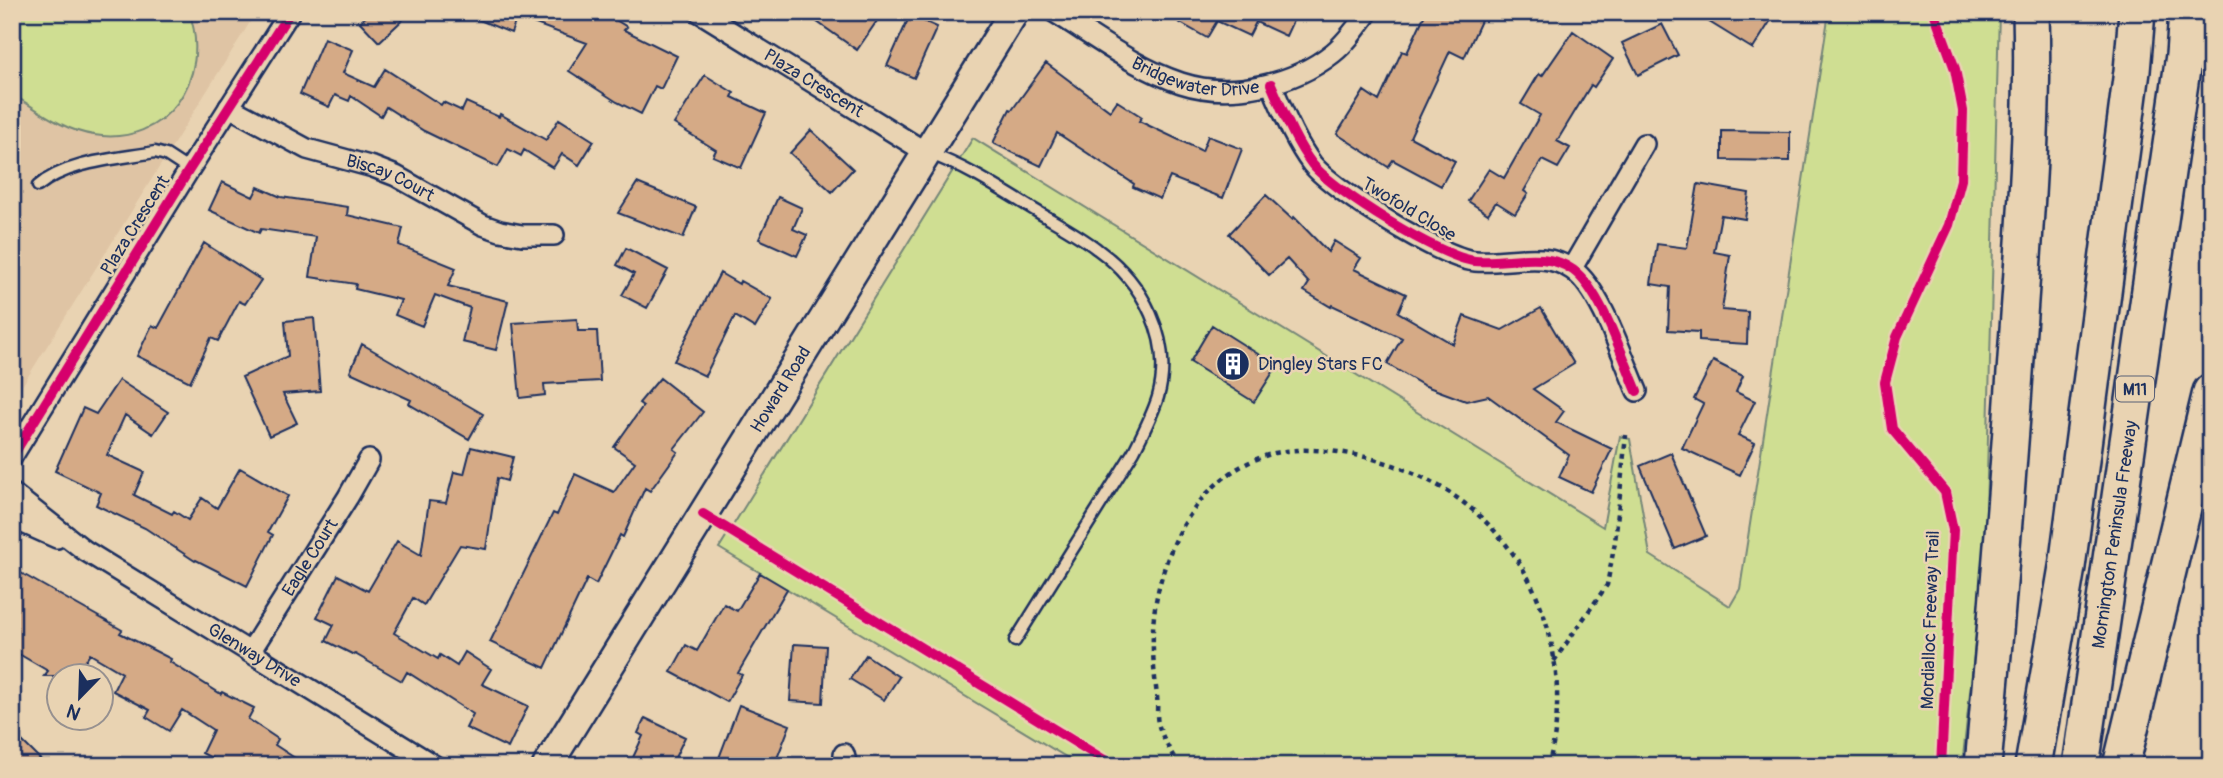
<svg xmlns="http://www.w3.org/2000/svg" width="2223" height="778" viewBox="0 0 2223 778" font-family="Pangolin,sans-serif">
  <style>
    .built { fill: #dfc4a4 }
    .green { fill: #cfde92; stroke: #758678; stroke-width: 2 }
    .building { fill: #d5aa86; stroke: #1b2f5e; stroke-width: 2 }
    .lines { fill: none; stroke-linecap: round; stroke-linejoin: round }
    .service-casing { stroke: #1b2f5e; stroke-width: 15 }
    .minor-casing { stroke: #1b2f5e; stroke-width: 24 }
    .secondary-casing { stroke: #1b2f5e; stroke-width: 33 }
    .motorway-casing { stroke: #1b2f5e; stroke-width: 40 }
    .path { stroke: #1b2f5e; stroke-width: 4.5; stroke-dasharray: 5 5; stroke-linecap: butt }
    .service { stroke: #e9d3b2; stroke-width: 10 }
    .minor { stroke: #e9d3b2; stroke-width: 19 }
    .secondary { stroke: #e9d3b2; stroke-width: 28 }
    .motorway { stroke: #e9d3b2; stroke-width: 35 }
    .cycleway-casing { stroke: #e9d3b2; stroke-width: 15 }
    .cycleway { stroke: #d6006c; stroke-width: 10 }
    .labels { text-anchor: middle; stroke-width: 5; stroke-linejoin: round; paint-order: stroke }
    .shield { fill: #e9d3b2; stroke: #596077; stroke-width: 2 }
    .shield-label { font-size: 16px; font-weight: bold; fill: #1b2f5e }
    .street-label { font-size: 18px; fill: #1b2f5e; stroke: #e9d3b2 }
    .poi-label { font-size: 18px; fill: #1b2f5e; stroke: #e9d3b2; text-anchor: start }
  </style>
  <rect width="100%" height="100%" fill="#e9d3b2"/>
  <filter id="ink" filterUnits="userSpaceOnUse"><feTurbulence type="fractalNoise" baseFrequency=".0143" numOctaves="2"/><feDisplacementMap in="SourceGraphic" scale="14" xChannelSelector="R" yChannelSelector="G"/><feConvolveMatrix kernelMatrix="1 2 1 2 8 2 1 2 1" color-interpolation-filters="sRGB"/></filter>
  <g filter="url(#ink)">
    <path class="built" d="M12,12H241L252,19L12,402Z"/>
    <path class="green" d="M12,12H189C213,78 166,147 94,135C64,131 38,110 12,94Z
      M1829,12H1999L1985,553L1962,766H1081L719,548L973,138L1603,527L1620,436L1630,439L1650,555L1730,606L1740,589Z"/>
    <path class="building" d="M371,12H411L379,42L360,22Z
      M460,12H603L627,27L624,30L677,56L661,89L655,86L641,114L617,102L569,71L587,43L517,17L511,33Z
      M803,12H883L857,50Z
      M1161,12H1297L1286,36L1256,22L1249,36L1217,21L1207,38Z
      M1426,12H1485L1464,58L1450,51L1410,137L1455,161L1441,186L1393,160L1388,167L1337,134L1364,91L1379,101L1402,51L1407,53Z
      M1693,12H1776L1753,49Z
      M910,15L937,27L914,78L887,66Z
      M1662,24L1678,55L1638,75L1622,43Z
      M1573,31L1613,59L1594,87L1591,85L1557,141L1570,148L1558,168L1542,160L1524,191L1528,194L1515,214L1496,202L1488,214L1468,201L1489,169L1504,178L1540,115L1521,104L1539,74L1542,76Z
      M324,38L353,50L343,73L374,87L385,69L441,105L443,102L462,111L466,102L499,117L500,114L546,140L559,119L594,141L579,165L562,154L553,168L524,150L521,156L508,149L498,167L424,131L386,107L381,116L351,96L349,101L335,95L329,107L300,94Z
      M1046,63L1110,111L1117,101L1142,117L1139,121L1202,151L1208,136L1242,149L1223,198L1170,177L1160,199L1133,187L1134,184L1057,133L1041,166L993,143L1010,109L1012,110Z
      M705,75L734,93L732,97L766,113L741,168L713,156L716,150L674,124Z
      M811,130L853,169L832,192L790,153Z
      M1722,131L1790,132V161L1722,160Z
      M222,182L253,197L258,187L281,197L348,207L347,215L403,228L399,245L456,268L448,286L508,301L496,350L462,342L470,308L435,295L422,326L395,315L401,300L355,289L356,284L310,277L316,237L261,229L259,233L209,210Z
      M637,183L696,207L683,238L618,213Z
      M1698,184L1749,193L1745,219L1721,215L1714,252L1730,255L1722,310L1748,312L1747,344L1699,341V332L1668,330L1670,287L1651,284L1657,244L1687,248Z
      M1266,195L1292,219L1294,217L1328,252L1334,241L1361,258L1354,269L1406,294L1398,312L1453,344L1464,316L1502,330L1541,308L1574,364L1533,389L1564,411L1556,422L1612,449L1591,492L1559,477L1569,455L1488,396L1466,401L1423,385L1387,364L1402,338L1332,305L1331,307L1304,291L1309,283L1287,259L1269,275L1229,234Z
      M778,197L802,208L793,229L807,235L797,256L759,239Z
      M204,243L261,280L245,304L239,301L218,341L211,338L190,382L137,356L152,325L158,328Z
      M626,248L668,270L647,308L622,295L634,274L617,265Z
      M720,273L739,284L740,281L772,299L755,328L735,316L705,376L674,361Z
      M314,318L320,391L283,394L297,423L269,436L242,377L288,356L285,321Z
      M577,319L578,331H597L600,381L544,384L545,395L520,398L513,323Z
      M1212,325L1277,366L1254,402L1190,362Z
      M362,344L483,414L469,439L409,404L411,400L350,372Z
      M1713,361L1743,376L1736,392L1755,401L1738,435L1755,443L1740,475L1682,448L1703,404L1694,399Z
      M660,378L703,412L674,449L678,452L650,491L645,488L623,537L620,535L596,584L587,579L545,668L490,642L553,513L557,515L575,474L614,492L635,462L614,447L643,406L639,403Z
      M119,380L168,412L153,434L125,415L107,455L144,472L134,495L172,514L174,511L188,520L202,498L217,508L240,468L288,496L268,532L273,535L247,586L196,560L195,561L145,528L96,505L101,493L55,471L83,408L96,414Z
      M471,447L513,457L507,481L497,478L486,549L460,545L424,605L413,598L394,633L438,659L440,655L457,666L465,652L491,669L482,684L528,706L508,748L466,728L473,714L407,672L402,681L355,654L354,655L326,641L334,625L317,617L338,575L368,591L397,541L421,555L429,501L446,503L454,472L464,474Z
      M1671,453L1706,536L1675,549L1640,466Z
      M12,568L122,630L120,633L171,659L170,662L221,694L222,692L254,708L248,719L278,739L275,745L307,766H227L202,753L213,730L182,710L169,731L146,717L150,710L113,691L122,673L90,654L76,676H44L48,671L12,650Z
      M760,573L787,589L738,673L742,675L727,702L671,672L686,645L697,651L724,604L737,611Z
      M794,644L826,646L823,703L790,701Z
      M866,655L899,677L884,700L850,679Z
      M739,705L790,725L774,766H716Z
      M645,718L685,737L671,766H629L643,736L638,733Z
      M12,731L47,766H12Z"/>
    <g class="lines">
      <g class="service-casing">
        <path id="service" d="M930,154C969,168 1003,191 1038,212C1058,224 1079,235 1097,249C1143,282 1174,340 1158,397C1152,416 1143,433 1134,451L1015,641
          M38,186C68,161 118,159 155,152L166,155L189,170"/>
      </g>
      <g class="minor-casing">
        <g id="minor">
          <path id="s1" d="M699,12L927,153"/>
          <path id="s2" d="M1054,12C1095,37 1135,68 1181,83C1230,99 1293,85 1333,53C1347,42 1357,27 1368,12"/>
          <path d="M1271,84C1283,111 1294,140 1312,164C1334,191 1441,258 1475,261C1508,264 1544,249 1573,270C1601,290 1623,359 1637,391"/>
          <path id="s3" d="M229,107L307,149L373,167L396,176L483,225L500,231L522,235H554"/>
          <path d="M1572,268L1644,144"/>
          <path d="M12,457L189,170L290,12"/>
          <path id="s4" d="M12,493L84,550L435,766"/>
          <path d="M12,518L57,538"/>
          <path id="s5" d="M250,652L348,497L369,460"/>
          <path d="M844,754L847,766"/>
        </g>
      </g>
      <g class="secondary-casing">
        <g id="secondary">
          <path id="s6" d="M547,766L1014,12"/>
        </g>
      </g>
      <g class="motorway-casing">
        <g id="motorway">
          <path d="M1983,766C1997,616 2009,466 2019,315C2026,214 2034,113 2031,12"/>
          <path d="M2033,766L2067,567L2132,71L2137,12"/>
          <path id="s7" d="M2081,766L2184,55L2187,12"/>
          <path d="M2121,766L2211,392"/>
        </g>
      </g>
      <path class="path" d="M1554,661L1607,585L1615,542L1626,435
        M1179,766C1171,752 1162,738 1158,723C1156,715 1158,705 1157,696C1153,663 1150,630 1157,596C1170,533 1207,470 1275,453C1296,448 1317,450 1338,452C1412,462 1477,499 1518,561C1556,619 1567,700 1548,766"/>
      <use href="#service" class="service"/>
      <use href="#minor" class="minor"/>
      <use href="#secondary" class="secondary"/>
      <use href="#motorway" class="motorway"/>
      <g class="cycleway-casing">
        <path id="cycleway" d="M1934,12L1955,69L1963,111L1961,180L1949,225L1897,337L1885,382L1892,429L1945,492L1953,530L1941,766
          M1271,84C1283,111 1294,140 1312,164C1334,191 1441,258 1475,261C1508,264 1544,249 1573,270C1601,290 1623,359 1637,391
          M12,457L189,170L290,12
          M703,514L1114,766"/>
      </g>
      <use href="#cycleway" class="cycleway"/>
    </g>
  </g>
  <defs>
    <g id="building-disc" transform="scale(1.75)"><circle r="9.5" fill="#1b2f5e" stroke="#e9d3b2"/><path d="M-4-6H4V6H1V3H-1V6H-4ZM-2.5-4.3h1.7v1.8h-1.7ZM.8-4.3h1.7v1.8H.8ZM-2.5-1h1.7V.8h-1.7ZM.8-1h1.7V.8H.8Z" fill="#fff"/></g>
  </defs>
  <g fill-rule="evenodd">
    <use href="#building-disc" x="1233" y="364"/>
  </g>
  <g class="labels">
    <rect class="shield" x="2116" y="376.5" width="38" height="25" rx="5"/>
    <g class="shield-label">
      <text x="2135" y="395">M11</text>
    </g>
    <g class="street-label">
      <text dy="6" stroke="none"><textPath href="#s2" startOffset="159">Bridgewater Drive</textPath></text>
      <text dy="6" stroke="none"><textPath href="#s1" startOffset="135">Plaza Crescent</textPath></text>
      <text dy="6" stroke="none"><textPath href="#s3" startOffset="177">Biscay Court</textPath></text>
      <text transform="translate(1409 209) rotate(31)" y="6">Twofold Close</text>
      <text transform="translate(135 225) rotate(-58)" y="6">Plaza Crescent</text>
      <text dy="6" stroke="none"><textPath href="#s6" startOffset="443">Howard Road</textPath></text>
      <text dy="6" stroke="none"><textPath href="#s7" startOffset="234">Mornington Peninsula Freeway</textPath></text>
      <text dy="6" stroke="none"><textPath href="#s5" startOffset="112">Eagle Court</textPath></text>
      <text transform="translate(1930 620) rotate(-88)" y="6">Mordialloc Freeway Trail</text>
      <text dy="6" stroke="none"><textPath href="#s4" startOffset="292">Glenway Drive</textPath></text>
    </g>
    <g class="poi-label">
      <text x="1258" y="370">Dingley Stars FC</text>
    </g>
  </g>
  <rect width="2223" height="778" fill="none" stroke="#e9d3b2" stroke-width="42"/>
  <rect x="21" y="21" width="2181" height="736" fill="none" stroke="#1b2f5e" stroke-width="2.5" filter="url(#ink)"/>
  <g transform="translate(80 697) rotate(203)"><circle r="33" fill="#e9d3b2" stroke="#979190" stroke-width="2"/>
  <path d="M0-5L12 26L0 18L-12 26Z" fill="#1b2f5e"/>
  <text y="-10" font-size="19" font-weight="bold" text-anchor="middle" fill="#1b2f5e">N</text>
  </g>
</svg>
